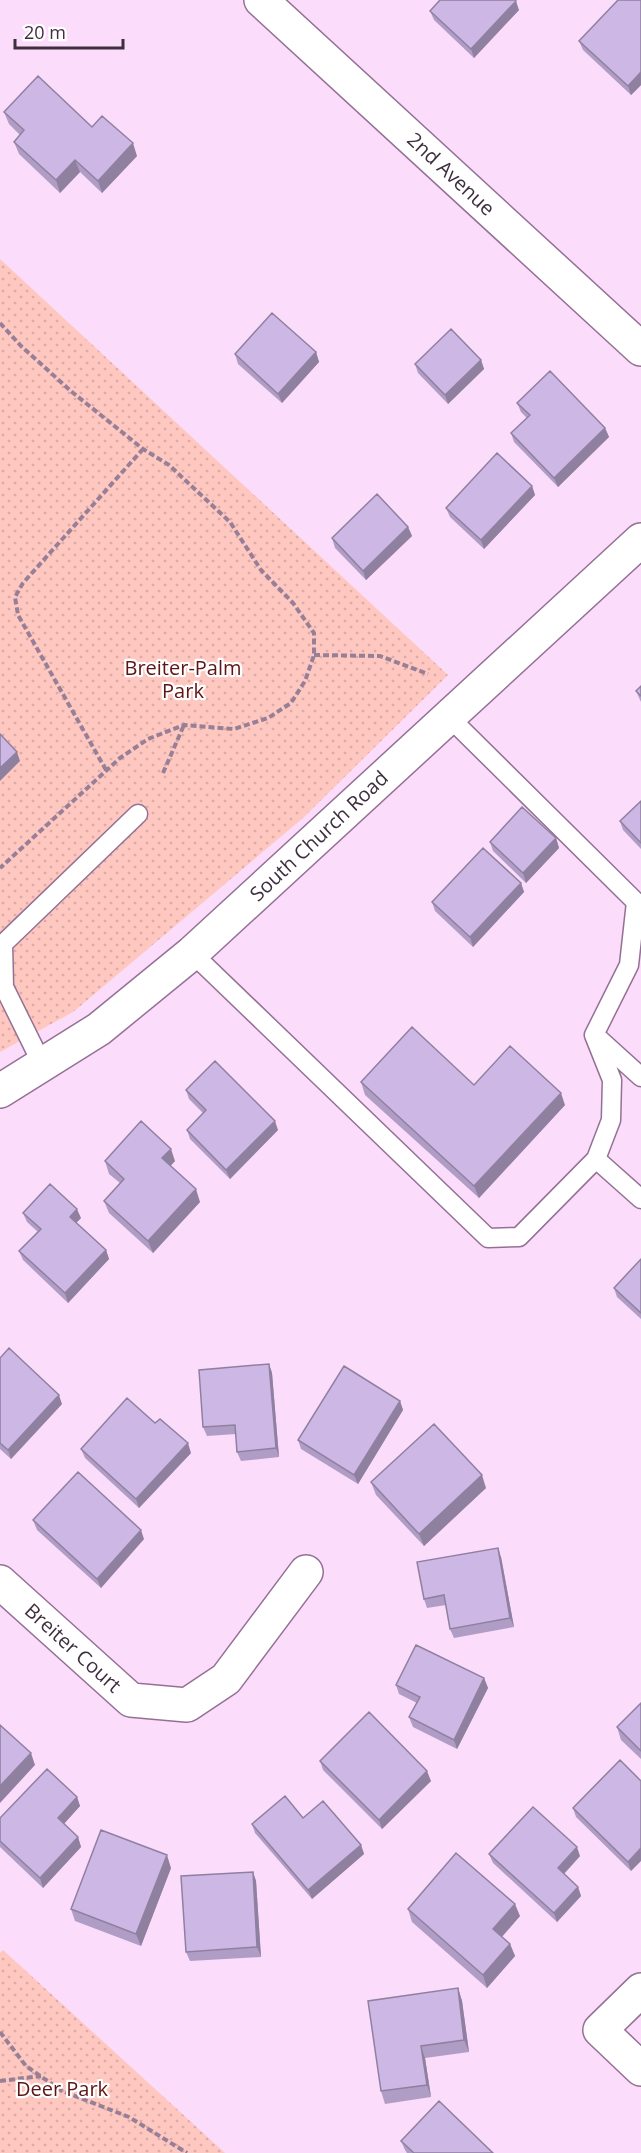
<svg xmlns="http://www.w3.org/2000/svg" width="641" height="2153" viewBox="0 0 641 2153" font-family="'Open Sans',sans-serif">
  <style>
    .park { fill: url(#park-dots) }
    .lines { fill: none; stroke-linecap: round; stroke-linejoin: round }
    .lane-casing { stroke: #947194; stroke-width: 21 }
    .street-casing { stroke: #947194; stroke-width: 36 }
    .path { stroke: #978097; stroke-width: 4; stroke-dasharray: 6 3; stroke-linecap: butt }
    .lane { stroke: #fff; stroke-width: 18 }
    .street { stroke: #fff; stroke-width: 33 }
    .wall { fill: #b09dc5 }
    .shaded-wall { fill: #9080a0 }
    .building { fill: #cdb7e5; stroke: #9080a0; stroke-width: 1.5 }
    .labels { text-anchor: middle; stroke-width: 4.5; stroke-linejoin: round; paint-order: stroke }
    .street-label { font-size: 20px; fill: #3e2f3e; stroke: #fff }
    .park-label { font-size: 20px; fill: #5c1614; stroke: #fff }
  </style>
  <defs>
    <pattern id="park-dots" width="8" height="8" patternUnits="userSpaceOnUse" patternTransform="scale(1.5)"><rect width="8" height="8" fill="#fec7c0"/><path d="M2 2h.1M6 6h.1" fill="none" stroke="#dbaba6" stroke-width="1.8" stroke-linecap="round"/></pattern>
  </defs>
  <rect width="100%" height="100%" fill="#fbdcfb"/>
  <path class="park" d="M0,259L448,675L303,818L73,1012L0,1052Z
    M3,1950L225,2153H0V1953Z"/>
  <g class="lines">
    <g class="lane-casing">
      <path id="lane" d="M192,953L488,1238L519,1237L596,1159L611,1120L612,1080L594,1035L629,965L636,902L449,717
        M598,1038L641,1077
        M42,1064L4,987L3,944L138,814
        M596,1159L641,1199"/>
    </g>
    <g class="street-casing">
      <path id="street" d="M261,0L641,349
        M0,1091L99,1029L192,953L641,540
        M0,1582L131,1700L187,1705L226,1679L306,1572
        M641,1990L600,2030L641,2069"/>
    </g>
    <path class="path" d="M0,323L21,346L72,392L143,449L169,465L230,522L261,570L293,603L314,633V655L305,681L291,703L268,718L234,729L184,725L148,739L120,758L0,868
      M314,655L380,656L428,674
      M106,770L18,615L15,597L23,583L143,449
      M163,773L184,725
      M0,2032L26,2066L62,2091L129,2117L187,2153
      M0,2081L41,2076"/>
    <use href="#lane" class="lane"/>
    <use href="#street" class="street"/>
  </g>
  <path class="wall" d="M641,0V85L631,95L583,50L579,41Z
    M519,10L474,58L434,20L430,11Z
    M4,112L92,127L137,156L102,193L80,172L60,193L19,154L14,142L20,135L9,124Z
    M316,352L319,362L282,403L238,364L235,354Z
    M481,360L484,369L448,404L418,373L415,364Z
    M517,403L605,428L609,437L558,487L514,442L511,433L527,418L521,412Z
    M532,486L535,495L484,549L450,517L446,508Z
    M408,527L412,536L366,580L335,548L332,538Z
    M641,686V702L636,691Z
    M641,801V849L623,830L620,821Z
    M556,838L559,848L526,883L493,851L490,842Z
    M521,883L524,892L473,947L435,911L432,902Z
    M361,1082L474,1085L565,1105L479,1198L365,1095Z
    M186,1090L278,1130L230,1179L190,1139L187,1130L203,1113L189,1099Z
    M105,1161H175L170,1166L200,1202L153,1253L109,1213L104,1201L120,1183L109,1174Z
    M23,1213L81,1218L76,1223L106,1250L109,1259L68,1303L23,1260L19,1251L38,1232L27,1222Z
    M641,1259V1319L617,1297L614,1288Z
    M0,1358L62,1404L11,1459L0,1449Z
    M269,1364L272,1373L279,1457L241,1461L237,1452L236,1434L207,1436L203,1427Z
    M400,1401L403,1410L358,1484L301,1449L298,1440Z
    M155,1423L191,1453L139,1508L85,1458L81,1449Z
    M371,1482L486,1488L424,1546L376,1495Z
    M33,1520L144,1539L101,1588L37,1530Z
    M501,1557L514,1627L454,1638L450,1629L446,1605L427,1608L424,1599Z
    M484,1678L488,1688L457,1749L413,1727L409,1717L417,1703L399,1694L396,1685Z
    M641,1703V1759L621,1740L617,1727Z
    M620,1760L631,1871L576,1817L573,1808Z
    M320,1761L431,1781L382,1829L323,1770Z
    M77,1797L80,1806L64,1824L78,1837L81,1847L43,1888L0,1847V1818Z
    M303,1818L361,1845L364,1854L312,1899L255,1833L252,1824Z
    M489,1854L580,1856L564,1874L578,1887L581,1896L557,1922L493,1863Z
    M171,1868L141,1946L75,1921L71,1909Z
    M253,1872L256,1881L261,1957L190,1961L186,1952Z
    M408,1909L520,1916L502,1937L510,1944L515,1956L487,1988L412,1922Z
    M458,1988L462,2001L469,2052L425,2058L431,2097L385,2104L381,2091Z
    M401,2141L493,2153H407L405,2150Z"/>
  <path class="shaded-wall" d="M516,1L519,10L474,58L471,49Z
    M641,72V85L631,95L628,86Z
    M133,143L137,156L102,193L98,181Z
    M75,160L80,172L60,193L56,180Z
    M316,352L319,362L282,403L278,394Z
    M481,360L484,369L448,404L445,395Z
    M605,428L609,437L558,487L554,478Z
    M532,486L535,495L484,549L481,540Z
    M408,527L412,536L366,580L363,571Z
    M17,752L20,761L0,781V768Z
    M556,838L559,848L526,883L523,873Z
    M521,883L524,892L473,947L470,937Z
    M561,1093L565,1105L479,1198L474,1186Z
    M275,1121L278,1130L230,1179L226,1170Z
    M171,1149L175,1161L166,1171L162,1158Z
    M196,1189L200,1202L153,1253L148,1241Z
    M77,1209L81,1218L73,1226L70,1217Z
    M106,1250L109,1259L68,1303L65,1293Z
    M269,1364L272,1373L279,1457L276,1448Z
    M59,1395L62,1404L11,1459L8,1450Z
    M400,1401L403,1410L358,1484L354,1475Z
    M188,1443L191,1453L139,1508L136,1499Z
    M482,1475L486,1488L424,1546L419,1534Z
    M141,1530L144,1539L101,1588L97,1579Z
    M498,1548L501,1557L514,1627L510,1618Z
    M484,1678L488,1688L457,1749L454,1740Z
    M31,1753L35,1765L0,1803V1786Z
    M427,1771L431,1781L382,1829L379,1820Z
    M77,1797L80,1806L61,1827L58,1818Z
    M78,1837L81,1847L43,1888L40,1878Z
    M361,1845L364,1854L312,1899L308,1890Z
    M577,1847L580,1856L561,1877L558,1868Z
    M641,1848V1861L631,1871L628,1862Z
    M167,1855L171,1868L141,1946L136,1934Z
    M253,1872L256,1881L261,1957L257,1947Z
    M578,1887L581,1896L557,1922L554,1913Z
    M515,1904L520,1916L498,1941L493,1929Z
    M510,1944L515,1956L487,1988L483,1975Z
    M458,1988L462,2001L469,2052L464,2040Z
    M421,2046L425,2058L431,2097L427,2085Z"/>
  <path class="building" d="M440,0H515L516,1L471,49L430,11Z
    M618,0H641V72L628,86L579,41Z
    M38,76L92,127L102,116L133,143L98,181L75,160L56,180L14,142L24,130L4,112Z
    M272,313L316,352L278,394L235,354Z
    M451,329L481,360L445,395L415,364Z
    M550,371L605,428L554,478L511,433L530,415L517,403Z
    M497,453L532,486L481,540L446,508Z
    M377,494L408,527L363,571L332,538Z
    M641,686V696L636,691Z
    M0,734L17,752L0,768Z
    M641,801V843L620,821Z
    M522,807L556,838L523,873L490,842Z
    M483,848L521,883L470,937L432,902Z
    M412,1027L474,1085L510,1046L561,1093L474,1186L361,1082Z
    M215,1061L275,1121L226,1170L187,1130L206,1110L186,1090Z
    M141,1121L171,1149L162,1158L196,1189L148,1241L104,1201L124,1179L105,1161Z
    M50,1184L77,1209L70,1217L106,1250L65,1293L19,1251L41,1229L23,1213Z
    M641,1259V1313L614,1288Z
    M9,1348L59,1395L8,1450L0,1443V1358Z
    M269,1364L276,1448L237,1452L235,1425L203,1427L199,1370Z
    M344,1366L400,1401L354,1475L298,1440Z
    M127,1398L155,1423L160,1419L188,1443L136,1499L81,1449Z
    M434,1424L482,1475L419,1534L371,1482Z
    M78,1472L141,1530L97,1579L33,1520Z
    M498,1548L510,1618L450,1629L444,1595L424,1599L417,1562Z
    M416,1645L484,1678L454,1740L409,1717L420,1697L396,1685Z
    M641,1703V1751L617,1727Z
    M369,1712L427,1771L379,1820L320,1761Z
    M0,1725L31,1753L0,1786Z
    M620,1760L641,1781V1848L628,1862L573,1808Z
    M47,1769L77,1797L58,1818L78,1837L40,1878L0,1841V1818Z
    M285,1796L303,1818L323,1801L361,1845L308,1890L252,1824Z
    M533,1807L577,1847L558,1868L578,1887L554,1913L489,1854Z
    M101,1830L167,1855L136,1934L71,1909Z
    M456,1853L515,1904L493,1929L510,1944L483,1975L408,1909Z
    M253,1872L257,1947L186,1952L181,1876Z
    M458,1988L464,2040L421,2046L427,2085L381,2091L368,2001Z
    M439,2101L493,2153H414L401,2141Z"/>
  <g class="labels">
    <g class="street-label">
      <text transform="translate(451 174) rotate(43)" y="7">2nd Avenue</text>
      <text transform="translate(319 836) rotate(-43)" y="7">South Church Road</text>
      <text transform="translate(73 1648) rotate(42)" y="7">Breiter Court</text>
    </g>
    <g class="park-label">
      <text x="183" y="675">Breiter-Palm<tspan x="183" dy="23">Park</tspan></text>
      <text x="62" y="2096">Deer Park</text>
    </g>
  </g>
  <path d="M15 39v9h108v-9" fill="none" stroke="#3e2f3e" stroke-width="3"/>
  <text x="24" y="39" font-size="18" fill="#3e2f3e" stroke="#ffffff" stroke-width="4.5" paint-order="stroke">20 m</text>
</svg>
